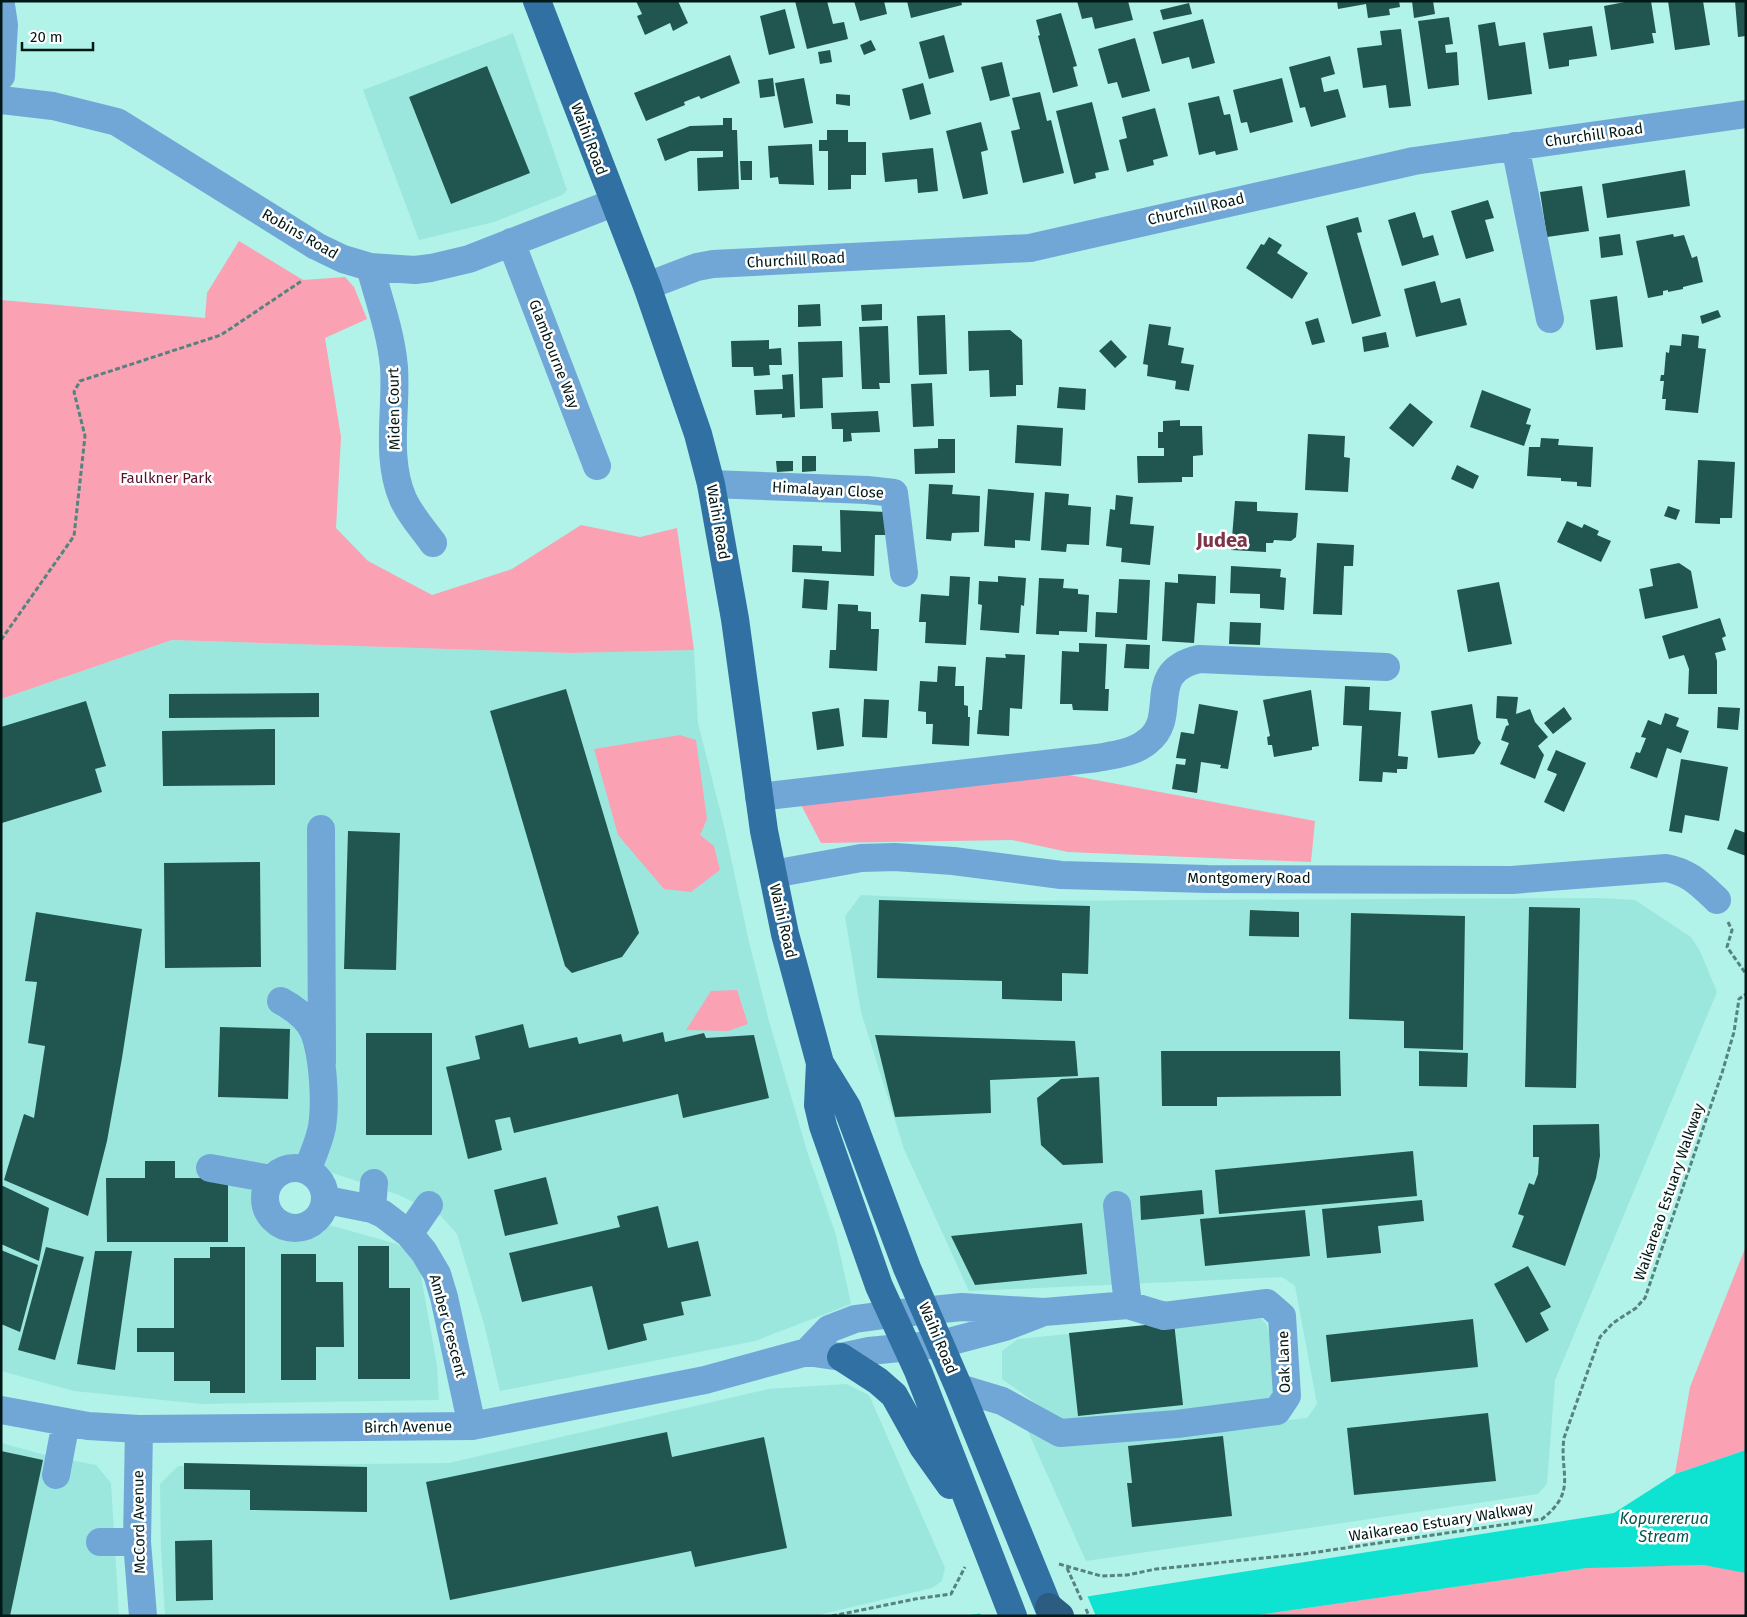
<svg xmlns="http://www.w3.org/2000/svg" width="1747" height="1617" viewBox="0 0 1747 1617" font-family="'Fira Sans',sans-serif">
  <style>
    .built { fill: #9ce7dd }
    .green { fill: #faa1b4 }
    .water { fill: #0ee2d1 }
    .pier { fill: #b1f2e9 }
    .building { fill: #215650 }
    .lines { fill: none; stroke-linecap: round; stroke-linejoin: round }
    .path { stroke: #56837d; stroke-width: 3; stroke-dasharray: 5 2.5; stroke-linecap: butt }
    .minor { stroke: #70a7d7; stroke-width: 28 }
    .major { stroke: #3070a3; stroke-width: 28 }
    .highway { stroke: #2d5c82; stroke-width: 28 }
    .labels { text-anchor: middle; stroke-width: 5; stroke-linejoin: round; paint-order: stroke }
    .street-label { font-size: 15px; fill: #001916; stroke: #fff }
    .park-label { font-size: 15px; fill: #591229; stroke: #fff }
    .water-label { font-size: 16px; font-style: italic; fill: #06554e; stroke: #fff }
    .district-label { font-size: 20px; font-weight: bold; fill: #7d3649; stroke: #fff }
  </style>
  <rect width="100%" height="100%" fill="#b1f2e9"/>
  <path class="built" d="M513,33L567,190L562,195L494,222L419,240L363,90Z
    M172,640L571,653L694,650L698,723L725,830L749,942L769,1021L807,1151L836,1235L851,1304L755,1341L500,1391L484,1324L457,1234L441,1216L399,1195L296,1161L269,1183L271,1205L308,1219L397,1244L418,1259L437,1366L439,1400L202,1404L74,1391L1,1371V699Z
    M861,895L995,901L1598,898L1635,900L1691,937L1700,951L1717,992L1555,1380L1547,1484L1538,1494L1086,1561L1025,1425L1078,1444L1307,1418L1317,1404L1295,1286L1282,1277L969,1291L904,1149L861,1012L845,916Z
    M1258,1315L1266,1324L1269,1333L1278,1393L1271,1403L1071,1428L1002,1379V1351L1018,1339Z
    M846,1384L869,1395L945,1568L942,1581L932,1588L814,1616H165L161,1549L160,1484L178,1466L449,1463L768,1389Z
    M1,1443L45,1455L96,1465L111,1483L119,1616H1Z"/>
  <path class="green" d="M239,241L303,280L345,277L354,287L367,319L325,338L341,437L336,528L368,561L432,595L512,569L581,525L640,537L677,528L694,650L571,653L172,640L1,699V300L205,318L207,293Z
    M680,735L696,740L707,819L700,835L714,846L720,870L691,892L664,889L618,835L594,749Z
    M1069,775L1315,821L1311,862L1068,852L1012,840L821,843L799,801Z
    M737,990L748,1024L728,1031L686,1030L711,991Z
    M1746,1246V1450L1675,1474L1690,1387Z
    M1703,1565L1746,1572V1616H1251L1593,1567Z"/>
  <path class="water" d="M1746,1450V1573L1703,1565L1587,1568L1251,1616H964L1614,1513L1675,1474Z"/>
  <path class="pier" d="M1086,1593L1096,1616H981L979,1610Z"/>
  <path class="building" d="M636,1H678L688,23L673,31L670,23L645,35L637,16L642,14Z
    M795,1H827L833,24L844,22L848,39L807,49Z
    M854,1H884L887,14L860,21Z
    M907,1H961L962,5L911,18Z
    M1077,1H1128L1133,20L1095,29L1092,17L1082,19Z
    M1337,1H1399L1400,7L1389,9L1390,15L1368,18L1366,4L1338,9Z
    M1412,1H1433L1435,14L1414,18Z
    M1630,1H1651L1656,33H1652L1654,43L1611,50L1604,6Z
    M1668,1H1703L1710,45L1675,50Z
    M1735,1H1746V36L1738,37Z
    M1189,3L1192,14L1163,20L1160,10Z
    M785,9L795,48L769,55L760,16Z
    M1061,13L1077,66L1073,67L1078,86L1053,93L1038,36L1040,35L1036,20Z
    M1449,17L1453,44L1445,45L1446,53L1457,52L1459,85L1428,89L1418,21Z
    M1203,19L1215,63L1192,69L1189,57L1162,64L1153,32Z
    M1495,22L1499,46L1525,42L1532,94L1488,100L1478,25Z
    M1592,26L1597,56L1569,60V66L1549,69L1543,33Z
    M1401,29L1411,106L1389,108L1386,85L1363,88L1357,48L1382,45L1380,31Z
    M944,35L954,72L929,79L919,42Z
    M1135,38L1150,91L1122,98L1117,82L1108,84L1098,49Z
    M871,40L876,50L864,55L860,45Z
    M830,50L832,62L820,64L818,52Z
    M730,55L740,83L701,99L699,96L684,102L685,105L646,121L634,93Z
    M1330,56L1335,74L1321,78L1324,92L1338,89L1346,117L1311,127L1305,107L1300,108L1289,67Z
    M1002,62L1010,96L990,101L981,67Z
    M487,66L530,173L451,204L409,97Z
    M773,78L775,96L760,98L758,80Z
    M804,78L813,123L784,128L775,83Z
    M1282,78L1293,122L1250,133L1247,122L1241,123L1233,90Z
    M923,83L931,114L910,120L902,89Z
    M1040,92L1047,121L1051,120L1064,173L1023,183L1011,131L1020,129L1012,98Z
    M836,94L850,95V106L836,104Z
    M1219,96L1224,115L1230,114L1238,150L1216,155L1215,151L1199,155L1188,103Z
    M1092,102L1109,170L1095,173L1096,178L1074,184L1056,111Z
    M1155,108L1168,156L1153,160L1154,165L1127,172L1119,140L1127,138L1122,117Z
    M723,118H732V130H737L739,189L698,191L697,158L723,157V151H690L665,161L657,139L690,126L723,125Z
    M981,122L988,150L981,152L988,194L963,199L946,131Z
    M827,130H848V142H866V175H851V189L828,190V151H819V140H827Z
    M812,144L814,185L779,184L778,177L770,178L768,146Z
    M933,148L938,191L918,193L917,179L885,182L882,153Z
    M740,161H752V180H741Z
    M1685,170L1690,206L1607,218L1602,184Z
    M1582,186L1589,231L1547,237L1540,192Z
    M1488,200L1494,218L1485,220L1494,251L1466,259L1451,211Z
    M1415,212L1423,238L1433,235L1439,255L1402,266L1388,220Z
    M1358,217L1362,232L1357,233L1381,316L1352,324L1326,226Z
    M1620,234L1623,255L1601,258L1599,237Z
    M1673,234L1674,237L1684,235L1692,258L1697,256L1703,282L1683,287V289L1668,292V290L1663,291V295L1648,298L1636,241Z
    M1269,237L1282,245L1277,253L1308,273L1292,299L1246,268L1261,244L1264,245Z
    M1435,281L1441,303L1460,298L1467,325L1416,337L1404,289Z
    M1617,296L1623,347L1596,350L1590,300Z
    M820,304L821,326L798,327V305Z
    M882,304V320L862,321L861,305Z
    M1718,310L1721,317L1702,324L1700,316Z
    M945,315L947,374L919,375L917,316Z
    M1318,318L1325,342L1312,345L1305,322Z
    M1149,324L1171,327L1168,345L1184,348L1181,363L1194,365L1189,391L1175,389L1176,381L1147,376L1148,365L1143,364Z
    M888,326L890,383H879L880,389H862L859,327Z
    M1010,330L1022,340L1023,385H1016V396L990,397L989,370L969,371L968,331Z
    M1386,332L1389,347L1364,352L1362,337Z
    M1682,334L1699,336L1698,348L1706,349L1698,413L1665,410L1666,399H1662L1664,381H1660L1661,375H1664L1666,352L1669,353L1670,345L1681,346Z
    M769,340V349L781,348L782,365H769L770,375L754,376L753,367H732L731,341Z
    M1111,340L1127,357L1115,368L1099,351Z
    M842,341L843,377L822,378L823,408L800,409L798,342Z
    M793,374L795,417L782,418V414L756,415L754,390L783,389L782,375Z
    M932,383L934,426L913,427L911,384Z
    M1059,387L1086,389L1085,410L1057,408Z
    M1482,390L1531,409L1526,424L1531,425L1524,446L1470,427Z
    M1410,403L1433,422L1413,447L1389,428Z
    M878,411L880,432L851,433L852,441L843,442V429H832L831,413Z
    M1180,420V426H1202L1203,455L1193,456V477H1182V482L1138,483L1137,456H1164V448H1158V432H1163V421Z
    M1017,425L1063,428L1061,466L1015,463Z
    M1308,434L1345,436L1344,457L1350,458L1348,492L1305,490Z
    M1541,438L1559,439L1558,445L1593,447L1591,487L1577,486V482L1561,481V478L1527,476L1529,447H1540Z
    M938,439H955V473L915,474L914,449L938,448Z
    M802,456H816V471L802,472Z
    M1698,460L1735,462L1732,518H1720V524L1695,523Z
    M776,461H793V471L777,472Z
    M1457,465L1479,476L1473,489L1451,479Z
    M929,484L953,485L952,494L980,496L979,532L952,533L951,541L926,539Z
    M988,489L1034,493L1030,541L1015,540V548L984,546Z
    M1045,492L1069,494L1068,505L1091,507L1089,545L1067,544L1066,552L1041,550Z
    M1116,495L1133,497L1130,524L1154,526L1150,565L1121,562L1122,548L1106,546L1110,509L1115,510Z
    M1235,501L1257,502V511L1298,513L1296,537L1291,541L1274,540L1273,543H1266V552L1231,550Z
    M1668,506L1680,510L1676,520L1664,516Z
    M840,510L886,512L885,535H875L874,576L792,572L793,545L822,546V551L841,552Z
    M1567,521L1582,528L1584,524L1599,531L1597,535L1611,541L1601,562L1557,542Z
    M1317,543L1354,545L1353,566H1344L1342,615L1313,614Z
    M1679,563L1691,571L1698,608L1645,619L1639,589L1653,586L1650,569Z
    M1231,566L1281,569L1280,577L1286,578L1284,610L1260,608V594L1230,593Z
    M1178,574L1216,576L1215,604L1197,603L1194,643L1162,641L1165,582L1178,583Z
    M950,576L970,577L966,645L925,643L926,622H919L921,594L949,596Z
    M998,576L1026,578L1024,606L1021,605L1019,633L980,630L982,605L978,604L979,581L998,582Z
    M1039,578L1064,579L1063,588L1078,589V594L1089,595L1087,632L1059,631V635L1036,634Z
    M804,579L829,581L827,610L802,608Z
    M1119,579L1150,580L1147,640L1095,637L1096,612L1117,613Z
    M1499,582L1512,644L1468,652L1457,590Z
    M838,604L858,605V611L871,612V629H879L877,671L829,668L830,650H836Z
    M1720,618L1726,636L1722,638L1726,650L1715,653L1717,661V694H1688L1689,669L1684,655L1669,659L1662,636Z
    M1230,622L1261,623L1260,645L1229,644Z
    M1079,643L1107,644L1105,689H1109L1108,711L1073,710L1072,704H1060L1062,651L1079,652Z
    M1126,644L1150,645L1149,669L1124,668Z
    M1005,654L1025,655L1022,709L1010,708L1009,736L977,734L979,710H982L986,657L1006,658Z
    M938,666L956,667L955,686H964V705L968,706V717H970L969,746L932,744L933,724H926V712L918,711L920,681L937,682Z
    M1345,686L1370,687L1369,710L1401,712L1398,756L1408,757L1407,769H1397V773L1383,772L1382,782L1359,781L1362,726L1343,725Z
    M566,689L639,933L622,957L572,973L565,966L490,711Z
    M1311,690L1319,746L1312,747V750L1274,757L1272,745H1268L1267,737L1270,736L1263,700Z
    M319,693V717L169,718V694Z
    M1497,696L1518,697L1516,714L1530,709L1535,722L1548,737L1538,746L1544,755L1535,779L1500,764L1509,743L1501,740L1506,726L1509,725L1507,719L1496,718Z
    M864,699L889,700L887,738L862,737Z
    M86,701L106,766L95,769L102,792L2,823L1,727Z
    M1199,704L1238,711L1228,769L1220,768L1221,765L1201,762L1197,793L1172,789L1176,764L1185,765L1186,759L1176,758L1181,732L1194,734Z
    M1472,704L1478,739L1481,743L1474,754L1438,758L1431,711Z
    M1564,707L1572,719L1553,734L1544,723Z
    M1718,707L1740,708L1738,730L1717,728Z
    M839,708L844,746L817,750L812,712Z
    M1665,713L1679,718L1676,726L1689,731L1681,753L1667,748L1657,778L1630,768L1636,752L1640,753L1646,738L1641,737L1648,720L1661,725Z
    M275,729V785L163,786L162,731Z
    M1556,750L1586,763L1564,812L1544,802L1557,774L1547,770Z
    M1681,759L1728,767L1719,821L1685,815L1682,833L1669,831Z
    M1735,829L1746,833V856L1727,849Z
    M348,831L400,833L396,970L344,969Z
    M260,862L261,967L165,968L164,863Z
    M879,900L1090,906L1088,974L1062,973V1001L1002,999V981L877,978Z
    M1529,907L1580,908L1576,1088L1525,1087Z
    M1250,910L1299,912V937L1249,936Z
    M36,912L142,929L122,1058L107,1141L88,1216L4,1180L24,1114L34,1118L45,1046L28,1043L37,982L25,981Z
    M1351,913L1465,916L1463,1050L1404,1048V1021L1349,1019Z
    M523,1024L529,1048L577,1037L579,1044L621,1034L623,1042L663,1032L665,1042L704,1033L706,1038L754,1035L769,1098L683,1118L678,1094L514,1133L510,1117L495,1120L502,1150L468,1159L446,1067L480,1059L475,1036Z
    M220,1027L290,1029L288,1099L218,1097Z
    M366,1033H432V1135H366Z
    M875,1035L1075,1041L1078,1076L990,1080L991,1113L895,1117Z
    M1161,1051H1340L1341,1096L1217,1097V1106H1162Z
    M1419,1051L1468,1053L1467,1087L1419,1086Z
    M1099,1077L1103,1163L1063,1165L1041,1145L1037,1098L1061,1079Z
    M1599,1124L1600,1156L1596,1178L1565,1266L1512,1247L1524,1216L1518,1214L1529,1183L1534,1185L1538,1174L1539,1157H1533V1125Z
    M1413,1151L1417,1196L1219,1214L1215,1170Z
    M145,1161H175V1178H228V1242H107L106,1178H145Z
    M546,1177L558,1224L505,1236L494,1190Z
    M1,1185L49,1208L39,1261L1,1244Z
    M1202,1190L1204,1214L1141,1220L1140,1196Z
    M1422,1200L1424,1221L1378,1226L1381,1253L1327,1258L1322,1209Z
    M658,1206L668,1248L698,1241L711,1296L681,1302L684,1315L643,1324L647,1340L608,1350L592,1286L522,1302L509,1253L620,1227L617,1216Z
    M1305,1210L1310,1256L1205,1266L1200,1219Z
    M1082,1223L1087,1274L975,1285L951,1236Z
    M358,1246H389V1288H410V1379H358Z
    M46,1247L84,1257L55,1360L18,1350Z
    M210,1247H245V1393H210V1381H174V1352H137V1328H174V1258H210Z
    M1,1250L38,1265L20,1332L1,1324Z
    M95,1251H132L115,1370L77,1364Z
    M281,1254H316V1282H343L344,1347H316V1380H281Z
    M1528,1266L1551,1307L1540,1313L1549,1330L1526,1343L1494,1284Z
    M1473,1319L1478,1367L1331,1382L1326,1335Z
    M1174,1322L1183,1405L1078,1416L1069,1333Z
    M1488,1413L1496,1481L1354,1495L1347,1428Z
    M667,1432L672,1457L764,1437L787,1548L695,1567L691,1551L450,1600L426,1482Z
    M1223,1436L1232,1516L1132,1527L1127,1483H1132L1128,1446Z
    M1,1451L43,1460L10,1616H1Z
    M184,1463L367,1467V1512L250,1510V1490L184,1489Z
    M212,1540L213,1600L176,1601L175,1541Z"/>
  <g class="lines">
    <path class="path" d="M1,640L74,536L85,436L74,392L80,381L221,335L303,280
      M1728,922L1732,930L1727,947L1746,974
      M1059,1564L1101,1576L1127,1575L1156,1569L1304,1554L1542,1519C1578,1491 1559,1474 1564,1438L1600,1337L1613,1323L1636,1308L1645,1298L1722,1073L1734,1032L1739,999L1746,994
      M1067,1568L1082,1601
      M1086,1609L1089,1616
      M832,1616L915,1599L951,1594L965,1567"/>
    <path class="minor" d="M1,5L4,25L1,76
      M1,100L53,106L117,122L316,246L343,259L370,267L415,270L431,268L469,259L613,203
      M1515,146L1550,319
      M511,242L597,466
      M370,267C379,300 391,333 394,367C397,410 385,458 403,499C410,515 423,529 433,543
      M647,286L697,267L713,264L1030,248L1414,161L1746,114
      M711,484L867,490L894,493L904,573
      M759,797L1097,758C1114,755 1134,753 1148,741C1180,716 1143,672 1199,659L1386,667
      M321,829L322,1062
      M773,874L861,858L895,857L953,861L1061,875L1208,879L1512,880L1666,868C1689,872 1700,884 1717,900
      M281,1001C294,1008 308,1018 314,1032C323,1055 326,1102 322,1127C319,1142 313,1156 307,1170
      M265 1198a30 30 0 1 1 60 0a30 30 0 1 1-60 0Z
      M210,1168L271,1179
      M327,1200L372,1209L383,1214L409,1234L424,1252L437,1274L444,1297L472,1426
      M1117,1205L1128,1305
      M372,1209L374,1183
      M409,1234L429,1205
      M807,1352L829,1329L855,1319L892,1314L962,1307L1044,1312L1128,1305L1164,1316L1267,1303L1282,1316L1287,1396L1277,1411L1177,1424L1060,1433L1002,1401L959,1388
      M1,1410L88,1426L139,1429L472,1426L705,1380L807,1352L841,1357L869,1351L941,1344L1005,1327L1044,1312
      M139,1429L137,1542L143,1616
      M56,1475L66,1422
      M100,1542H137"/>
    <path class="major" d="M537,1L647,286L698,434L711,484L735,619L764,831L785,934L820,1063L847,1107L907,1268L959,1388L1052,1616
      M820,1063L818,1105L823,1126L879,1286L918,1371L1013,1616
      M841,1357L878,1381L894,1395L923,1447L950,1485"/>
    <path class="highway" d="M1049,1607L1060,1616"/>
  </g>
  <g class="labels">
    <g class="street-label">
      <text transform="translate(1594 135) rotate(-8)" y="5">Churchill Road</text>
      <text transform="translate(589 139) rotate(69)" y="5">Waihi Road</text>
      <text transform="translate(1196 209) rotate(-13)" y="5">Churchill Road</text>
      <text transform="translate(300 234) rotate(30)" y="5">Robins Road</text>
      <text transform="translate(796 260) rotate(-3)" y="5">Churchill Road</text>
      <text transform="translate(554 354) rotate(69)" y="5">Glambourne Way</text>
      <text transform="translate(394 409) rotate(-91)" y="5">Miden Court</text>
      <text transform="translate(828 490) rotate(3)" y="5">Himalayan Close</text>
      <text transform="translate(718 522) rotate(80)" y="5">Waihi Road</text>
      <text x="1249" y="883">Montgomery Road</text>
      <text transform="translate(783 921) rotate(77)" y="5">Waihi Road</text>
      <text transform="translate(1669 1192) rotate(-71)" y="5">Waikareao Estuary Walkway</text>
      <text transform="translate(448 1326) rotate(75)" y="5">Amber Crescent</text>
      <text transform="translate(938 1338) rotate(67)" y="5">Waihi Road</text>
      <text transform="translate(1284 1362) rotate(-92)" y="5">Oak Lane</text>
      <text transform="translate(408 1427) rotate(-1)" y="5">Birch Avenue</text>
      <text transform="translate(139 1522) rotate(-91)" y="5">McCord Avenue</text>
      <text transform="translate(1441 1522) rotate(-9)" y="5">Waikareao Estuary Walkway</text>
    </g>
    <g class="park-label">
      <text x="166" y="483">Faulkner Park</text>
    </g>
    <g class="water-label">
      <text x="1664" y="1524">Kopurererua<tspan x="1664" dy="18">Stream</tspan></text>
    </g>
    <g class="district-label">
      <text x="1222" y="547">Judea</text>
    </g>
  </g>
  <rect width="1747" height="1617" fill="none" stroke="#001916" stroke-width="5"/>
  <path d="M22 42v8h71v-8" fill="none" stroke="#001916" stroke-width="2.5"/>
  <text x="30" y="42" font-size="15" fill="#001916" stroke="#ffffff" stroke-width="4" paint-order="stroke">20 m</text>
</svg>
